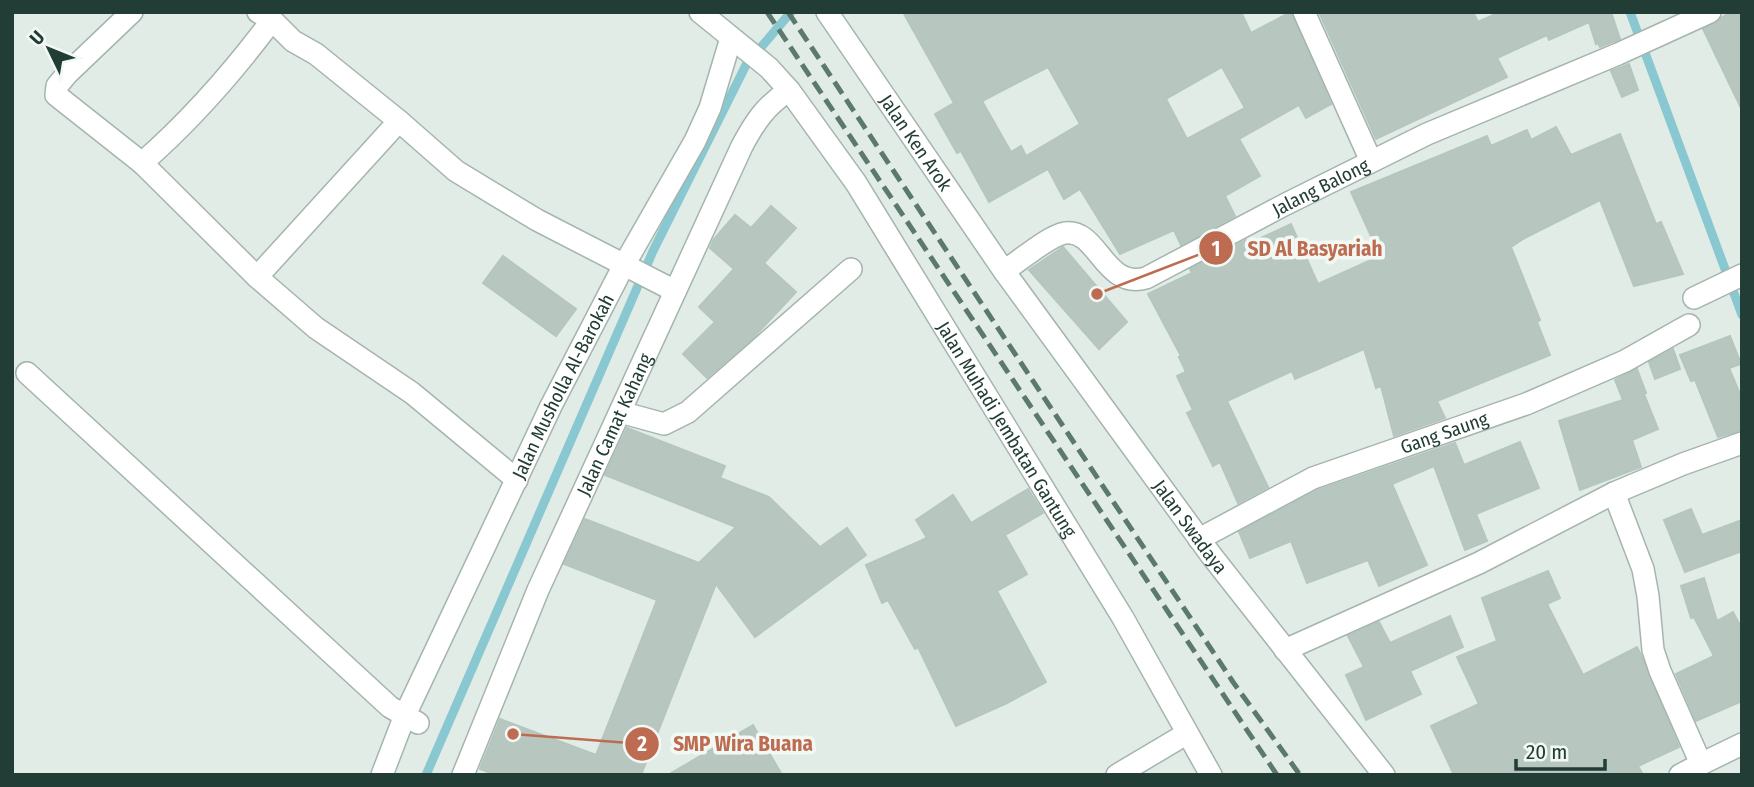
<svg xmlns="http://www.w3.org/2000/svg" width="1754" height="787" font-family="'Fira Sans Condensed',sans-serif">
	<style>
		.lines { fill: none; stroke-linecap: round; stroke-linejoin: round }
		.stream { stroke: #8ac8d1; stroke-width: 9 }
		.building { fill: #b7c7c0; stroke: #b4c6be; stroke-width: 2; fill-rule: evenodd }
		.minor-casing { stroke: #a5b4ae; stroke-width: 24 }
		.minor { stroke: #fff; stroke-width: 21 }
		.rail { stroke: #5c7970; stroke-width: 5; stroke-dasharray: 14 7; stroke-linecap: butt }
		.labels { text-anchor: middle; stroke-width: 7; stroke-linejoin: round; paint-order: stroke }
		.street-label { font-size: 19px; fill: #223d35; stroke: #f2f9f5 }
		.leader { fill: none; stroke: #be6c51; stroke-width: 2.5 }
		.callout-dot { fill: #be6c51; stroke: #f2f9f5; stroke-width: 2.5 }
		.mark-label { font-size: 21px; text-anchor: middle; font-weight: bold; fill: #fff }
		.callout-label { font-size: 21px; text-anchor: middle; font-weight: bold; fill: #be6c51; stroke: #f2f9f5; stroke-width: 7; stroke-linejoin: round; paint-order: stroke }
	</style>
	<rect width="100%" height="100%" fill="#e2ece7"/>
	<g class="lines">
		<g class="stream">
			<polyline points="1630,12 1742,315"/>
			<polyline points="426,775 653,251 746,65 791,12"/>
		</g>
	</g>
	<g class="building">
		<path d="M903,12h338l10,21 40,-21 40,92 -25,14 -7,-13 -60,34 21,37 -35,20 10,20 -54,29 -7,-15 -54,24 -40,-65 -16,10 -16,-30 -59,33 -28,-51 -4,2 -22,-39 19,-11zM1048,67l32,57 -54,32 -5,-10 -10,6 -29,-51zM1222,67l23,41 -58,31 -21,-40z"/>
		<polygon points="1319,12 1473,12 1478,22 1500,12 1611,12 1620,39 1600,47 1598,43 1596,44 1589,22 1549,40 1547,35 1497,58 1507,77 1376,139"/>
		<polygon points="1731,12 1742,12 1742,110 1703,29"/>
		<polygon points="1629,64 1638,90 1622,97 1611,71"/>
		<polygon points="1556,127 1571,155 1620,134 1656,224 1661,222 1683,274 1634,286 1600,200 1523,239 1511,247 1540,320 1537,322 1550,355 1437,401 1445,418 1394,436 1381,386 1376,388 1364,349 1295,379 1292,371 1227,401 1268,487 1238,503 1220,462 1213,466 1187,413 1193,410 1177,376 1186,372 1179,357 1181,356 1148,294 1192,273 1190,269 1246,240 1248,244 1291,224 1318,284 1380,256 1351,192 1487,136 1491,146 1527,130 1531,140"/>
		<polygon points="771,206 796,228 764,263 796,292 753,338 707,378 683,354 715,322 699,307 734,269 710,248 714,239 735,215 751,228"/>
		<polygon points="1063,247 1127,322 1099,349 1029,270"/>
		<polygon points="503,256 576,309 556,336 483,283"/>
		<polygon points="1730,336 1741,364 1729,368 1742,399 1742,430 1718,437 1695,380 1691,381 1680,355"/>
		<polygon points="1673,349 1680,369 1655,379 1649,362"/>
		<polygon points="1637,369 1646,393 1644,394 1658,429 1632,440 1641,467 1580,490 1559,421 1623,400 1615,380"/>
		<polygon points="627,428 725,466 720,478 769,497 820,547 847,528 866,555 755,637 716,584 641,775 496,775 480,769 500,719 596,755 657,600 564,564 585,519 699,563 736,527 605,475"/>
		<polygon points="1520,442 1539,488 1476,514 1487,541 1465,550 1434,466 1392,484 1427,565 1379,586 1368,560 1307,583 1291,541 1250,558 1239,532 1318,490 1455,443 1464,465"/>
		<polygon points="1028,489 1043,513 1005,535 1027,574 997,591 1046,682 1007,703 956,726 918,647 915,649 888,600 882,603 866,565 927,538 916,520 953,495 971,523"/>
		<polygon points="1691,509 1702,535 1742,520 1742,551 1685,572 1664,520"/>
		<polygon points="1548,571 1560,598 1547,604 1583,675 1637,647 1641,655 1679,747 1638,766 1643,775 1454,775 1431,726 1479,704 1457,657 1497,641 1482,598"/>
		<polygon points="1704,578 1717,621 1733,612 1742,629 1742,701 1696,721 1676,674 1714,656 1694,617 1691,618 1681,586"/>
		<polygon points="1450,616 1463,647 1410,671 1421,694 1366,720 1346,675 1364,667 1348,636 1379,622 1390,643"/>
		<polygon points="753,725 782,775 668,775"/>
	</g>
	<g class="lines">
		<g class="minor-casing">
			<g id="minor">
				<polyline points="132,12 67,74 57,86 56,95 142,163 257,277 316,328 412,393 517,480"/>
				<polyline points="258,12 272,20 293,41 316,54 399,121 456,171 537,220 675,291"/>
				<path id="s1" d="M700,12l69,56 20,22 67,93 267,435 88,157"/>
				<path id="s2" d="M827,12l177,259 207,284 173,220"/>
				<polyline points="1304,12 1371,161"/>
				<path d="M142,163c48,-42 92,-92 130,-143"/>
				<path id="s3" d="M1004,271c16,-10 44,-35 61,-38 33,-5 39,57 81,45l140,-74 141,-70 191,-80 92,-42"/>
				<polyline points="257,277 399,121"/>
				<polyline points="1694,298 1742,275"/>
				<polyline points="27,373 390,707 418,723"/>
				<polyline points="620,412 664,424 688,412 851,269"/>
				<polyline points="1614,493 1643,569 1648,596 1653,650 1660,671 1701,764 1742,744"/>
				<path id="s4" d="M1199,539l114,-61 213,-74 99,-43 64,-36"/>
				<polyline points="1285,650 1479,563 1614,493 1683,464 1742,443"/>
				<path id="s5" d="M382,775l23,-60 146,-309 73,-141 71,-124 15,-33 21,-70"/>
				<path id="s6" d="M463,775l75,-185 204,-444c14,-26 23,-39 47,-56"/>
				<polyline points="1117,775 1186,734"/>
				<polyline points="1680,775 1701,764"/>
			</g>
		</g>
		<use href="#minor" class="minor"/>
		<g class="rail">
			<polyline points="767,12 1277,775"/>
			<polyline points="788,12 1233,682 1300,775"/>
		</g>
	</g>
	<g class="labels">
		<g class="street-label">
			<text dy="7" stroke="none"><textPath href="#s2" startOffset="158">Jalan Ken Arok</textPath></text>
			<text dy="7" stroke="none"><textPath href="#s3" startOffset="368">Jalang Balong</textPath></text>
			<text dy="7" stroke="none"><textPath href="#s5" startOffset="429">Jalan Musholla Al-Barokah</textPath></text>
			<text dy="7" stroke="none"><textPath href="#s6" startOffset="382">Jalan Camat Kahang</textPath></text>
			<text dy="7" stroke="none"><textPath href="#s1" startOffset="522">Jalan Muhadi Jembatan Gantung</textPath></text>
			<text dy="7" stroke="none"><textPath href="#s4" startOffset="268">Gang Saung</textPath></text>
			<text dy="7" stroke="none"><textPath href="#s2" startOffset="630">Jalan Swadaya</textPath></text>
		</g>
	</g>
	<path class="leader" d="M1097 294L1216 248M513 734L642 744"/>
	<g class="callout-dot">
		<circle cx="1097" cy="294" r="7"/>
		<circle cx="513" cy="734" r="7"/>
		<circle cx="1216" cy="248" r="18"/>
		<circle cx="642" cy="744" r="18"/>
	</g>
	<g class="mark-label">
		<text x="1216" y="256">1</text>
		<text x="642" y="751">2</text>
	</g>
	<g class="callout-label">
		<text x="1315" y="256">SD Al Basyariah</text>
		<text x="743" y="751">SMP Wira Buana</text>
	</g>
	<rect width="1754" height="787" fill="none" stroke="#223d35" stroke-width="28"/>
	<g transform="translate(49 49) rotate(313)" stroke="#f2f9f5" stroke-width="5" paint-order="stroke">
	<path d="M0-5L12 26L0 18L-12 26Z" fill="#223d35"/>
	<text y="-10" font-size="19" font-weight="bold" text-anchor="middle" fill="#223d35">U</text>
	</g>
	<path d="M1516 759v10h89v-10" fill="none" stroke="#223d35" stroke-width="3.5"/>
	<text x="1526" y="759" font-size="21" fill="#223d35" stroke="#f2f9f5" stroke-width="5" paint-order="stroke">20 m</text>
</svg>
